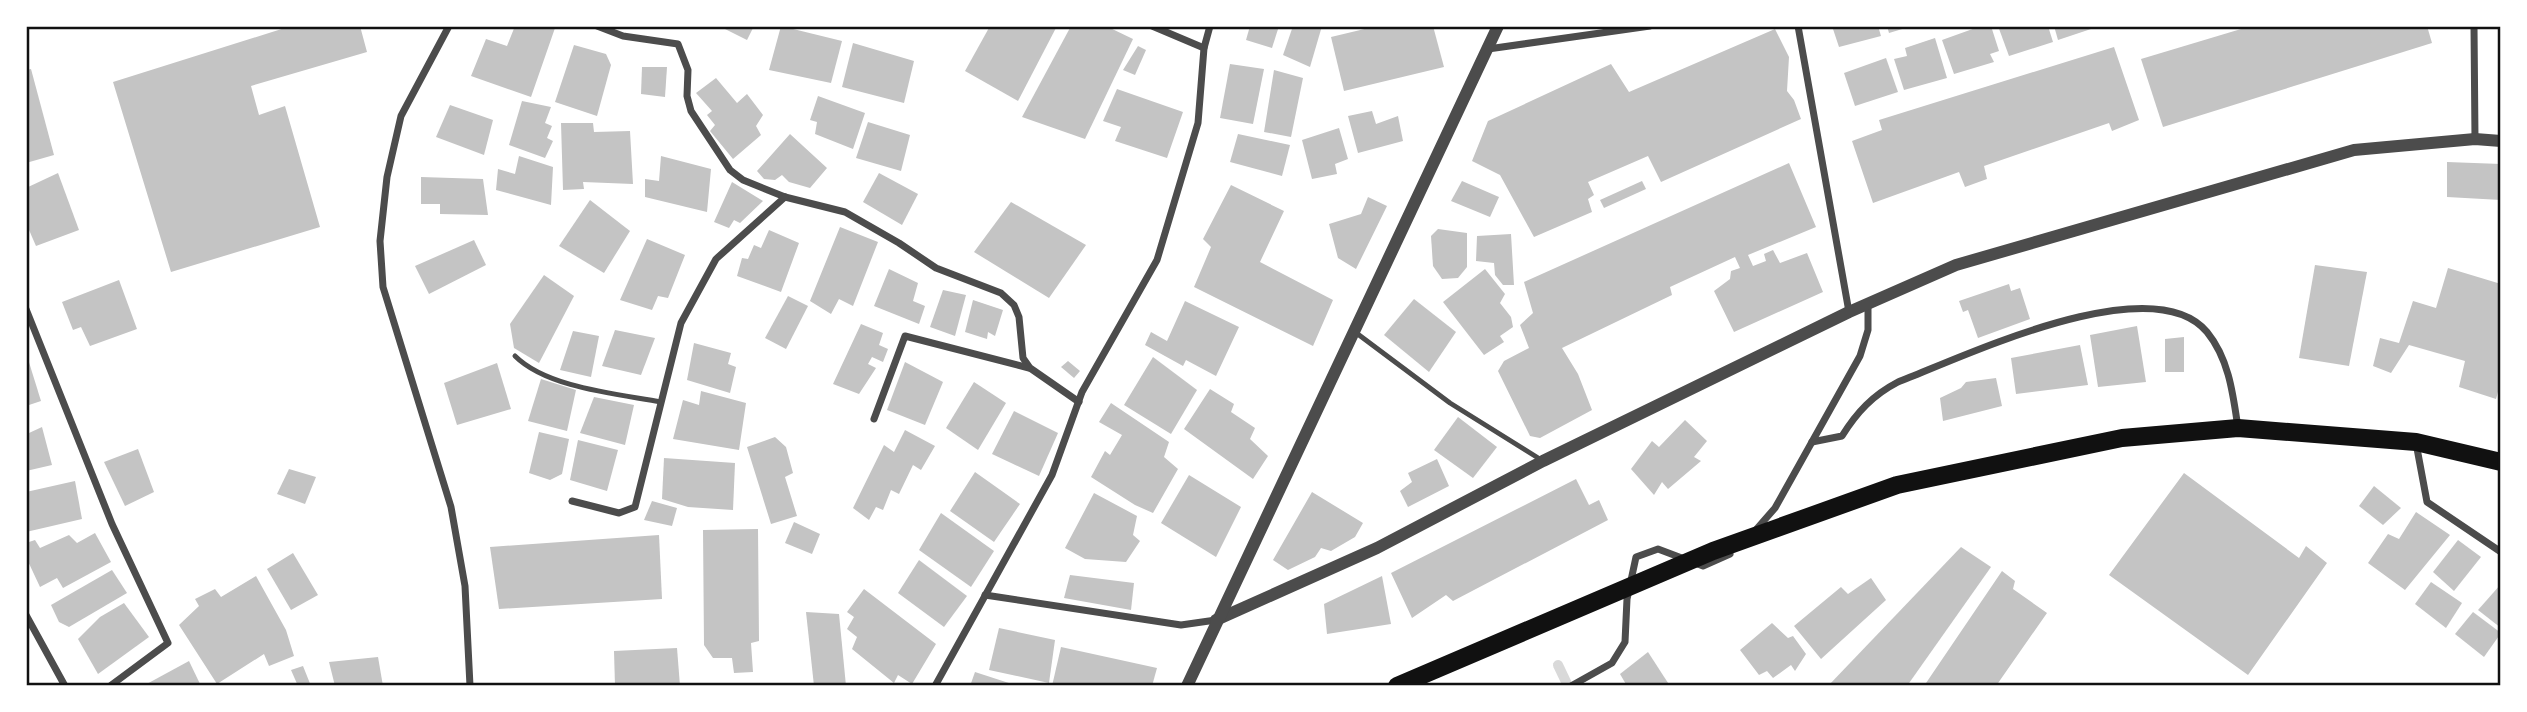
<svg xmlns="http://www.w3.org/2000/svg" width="2527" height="712" font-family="'Public Sans',sans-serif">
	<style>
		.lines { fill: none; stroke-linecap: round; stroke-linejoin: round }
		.stream { stroke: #d9d9d9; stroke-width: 10 }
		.building { fill: #c4c4c4 }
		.service { stroke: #4c4c4c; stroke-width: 5 }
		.minor { stroke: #4c4c4c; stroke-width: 7 }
		.tertiary { stroke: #4c4c4c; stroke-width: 12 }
		.primary { stroke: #111; stroke-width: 18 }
		.neatline { fill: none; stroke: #111; stroke-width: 2.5 }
	</style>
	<rect width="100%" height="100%" fill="#fff"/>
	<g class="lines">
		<polyline class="stream" points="1558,665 1568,686"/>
	</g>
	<g class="building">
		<polygon points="291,26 360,26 367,52 251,86 259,115 285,106 320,227 171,272 113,82"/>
		<polygon points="515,26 555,28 531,97 471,76 486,39 507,46"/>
		<polygon points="719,26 754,26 747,40"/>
		<polygon points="781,26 842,41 831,83 769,70"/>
		<polygon points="990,26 1057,26 1018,101 965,71"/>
		<polygon points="1071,26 1106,26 1133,39 1085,139 1022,117"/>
		<polygon points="1250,26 1279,26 1272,48 1246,40"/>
		<polygon points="1293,26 1322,26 1310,67 1283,55"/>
		<polygon points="1377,26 1433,26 1444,67 1344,91 1331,37"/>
		<polygon points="1832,26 1878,26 1881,36 1839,47"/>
		<polygon points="1887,26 1909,26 1909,27 1889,33"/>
		<polygon points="1981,26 1991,26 1999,51 1990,54 1994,62 1954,74 1942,40"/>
		<polygon points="1998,26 2048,26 2053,42 2009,56"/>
		<polygon points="2054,26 2097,26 2097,27 2058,40"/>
		<polygon points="2251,26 2427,26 2432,43 2163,127 2141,59"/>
		<polygon points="1775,29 1789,57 1787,91 1794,100 1801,119 1661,182 1648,156 1588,182 1594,195 1588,199 1592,212 1534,237 1500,175 1472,161 1488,121 1611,64 1629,92"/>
		<polygon points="1935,38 1947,78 1904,90 1894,59 1907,56 1905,48"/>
		<polygon points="853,43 914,61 904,103 842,87"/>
		<polygon points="574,45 606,54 611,65 597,116 555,102"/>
		<polygon points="1138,46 1146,50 1135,75 1123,70"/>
		<polygon points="2114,47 2139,120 2112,131 2109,123 1984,166 1987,179 1965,187 1959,172 1873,203 1852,141 1882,130 1879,120"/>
		<polygon points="1886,58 1898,92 1855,106 1844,73"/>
		<polygon points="1230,64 1264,69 1253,124 1220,118"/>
		<polygon points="642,67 667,67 665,97 641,94"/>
		<polygon points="31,69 54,155 26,163 26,70"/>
		<polygon points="1274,70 1303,78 1291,137 1264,132"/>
		<polygon points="716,78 737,103 747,94 763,115 756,126 761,135 733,159 710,131 715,125 707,115 712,111 696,93"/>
		<polygon points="1117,89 1183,112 1167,158 1115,141 1121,127 1103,121"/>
		<polygon points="818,96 865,113 853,149 815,134 817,122 810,120"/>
		<polygon points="522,101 551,107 545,123 552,126 547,138 553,141 545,158 509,145"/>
		<polygon points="450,105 493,120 484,155 436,137"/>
		<polygon points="1372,111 1376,124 1398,116 1403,141 1358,153 1348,116"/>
		<polygon points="868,122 910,135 901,171 856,158"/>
		<polygon points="561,123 593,123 594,132 630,131 633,184 583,182 584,189 563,190"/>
		<polygon points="1339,128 1348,159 1335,164 1337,174 1312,179 1302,140"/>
		<polygon points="790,134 827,168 810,188 789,182 782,175 775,180 764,179 757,171"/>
		<polygon points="1238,134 1290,145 1282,176 1230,162"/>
		<polygon points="519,156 553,167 551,205 496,190 498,169 515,174"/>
		<polygon points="661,156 711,169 707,212 645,197 645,179 659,181"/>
		<polygon points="2447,162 2501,164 2501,200 2447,197"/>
		<polygon points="1789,163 1816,227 1748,255 1753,266 1766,261 1764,254 1773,250 1780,263 1807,253 1823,292 1734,332 1714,291 1730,279 1731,271 1740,268 1735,257 1670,287 1672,295 1562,348 1578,374 1592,410 1540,438 1530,436 1498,371 1504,361 1529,348 1520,325 1533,313 1524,282"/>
		<polygon points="58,173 79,230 36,246 26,223 26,188"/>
		<polygon points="879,173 918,194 902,225 863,202"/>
		<polygon points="421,177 483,179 488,215 440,214 440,204 421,204"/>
		<polygon points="1462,181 1499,197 1490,217 1451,201"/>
		<polygon points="1642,181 1646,189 1604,208 1600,200"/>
		<polygon points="732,182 763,201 740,223 734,220 729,228 714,222"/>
		<polygon points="1231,185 1284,211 1260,262 1333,300 1313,346 1194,287 1211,247 1203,239"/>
		<polygon points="1368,197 1387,206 1356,269 1338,258 1329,224 1361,214"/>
		<polygon points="590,200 630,231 604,273 559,246"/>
		<polygon points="1011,202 1086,245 1049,298 974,252"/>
		<polygon points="840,227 878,242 853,306 839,299 831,314 810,301"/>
		<polygon points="1438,229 1467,233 1467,267 1458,278 1442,279 1433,266 1431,236"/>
		<polygon points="769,230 799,243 781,292 737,276 742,258 748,259 754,245 761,248"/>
		<polygon points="1511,234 1514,285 1503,285 1495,275 1494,263 1476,261 1477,236"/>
		<polygon points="647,239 685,255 668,298 658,296 652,310 620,300"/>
		<polygon points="474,240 486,265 429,294 415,266"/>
		<polygon points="2315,265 2367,272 2349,366 2299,358"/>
		<polygon points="2448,268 2501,284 2501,381 2496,399 2459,387 2465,361 2409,345 2391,373 2373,366 2380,338 2399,343 2413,301 2436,308"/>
		<polygon points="889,269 918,283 913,301 925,306 919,324 874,306"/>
		<polygon points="1485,269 1505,294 1500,303 1511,317 1513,327 1500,336 1504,342 1484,355 1443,302"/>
		<polygon points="544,275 574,296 539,363 514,348 510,324"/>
		<polygon points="119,280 137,329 90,346 81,327 73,330 62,302"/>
		<polygon points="2009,284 2011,291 2020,288 2030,319 1978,338 1968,310 1963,312 1959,301"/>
		<polygon points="943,290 966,295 955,336 930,327"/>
		<polygon points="788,296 808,306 786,349 765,338"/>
		<polygon points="1414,299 1456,332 1429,372 1384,335"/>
		<polygon points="973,300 1003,310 995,336 988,332 987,339 965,332"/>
		<polygon points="1185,301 1239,327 1216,376 1186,360 1183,366 1145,345 1151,332 1167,341"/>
		<polygon points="861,324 883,333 879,345 888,349 883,362 872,357 868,364 876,368 859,394 833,384"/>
		<polygon points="2137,326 2146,382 2098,387 2090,335"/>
		<polygon points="615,330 655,338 641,375 602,366"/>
		<polygon points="573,331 599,336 591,377 560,370"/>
		<polygon points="2184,337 2184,372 2165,372 2165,339"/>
		<polygon points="694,343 731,353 728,364 736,367 730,393 687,380"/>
		<polygon points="2080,345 2088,385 2016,394 2011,358"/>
		<polygon points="1153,357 1197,390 1171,434 1124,405"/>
		<polygon points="28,359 41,401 26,406 26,360"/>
		<polygon points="1068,361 1080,371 1074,378 1061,367"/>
		<polygon points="905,362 943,382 925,425 887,410"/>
		<polygon points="497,363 511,409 457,425 444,383"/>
		<polygon points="1996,378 2002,406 1943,421 1940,398 1961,388 1966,382"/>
		<polygon points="541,379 576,390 567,431 528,421"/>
		<polygon points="974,382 1006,403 978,450 946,428"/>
		<polygon points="1210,389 1234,404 1231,412 1255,428 1250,439 1268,456 1253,479 1184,429"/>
		<polygon points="701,391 746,403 739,450 673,439 683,400 699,405"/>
		<polygon points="594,397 634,405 625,445 580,433"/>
		<polygon points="1111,403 1169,442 1164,457 1178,469 1153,513 1135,505 1091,477 1105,451 1110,455 1122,435 1099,422"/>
		<polygon points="1014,411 1058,433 1039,476 992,454"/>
		<polygon points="1458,417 1497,447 1473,478 1434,450"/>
		<polygon points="1685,420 1707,441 1694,457 1701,461 1668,489 1662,482 1654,495 1631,469 1652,441 1659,447"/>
		<polygon points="42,427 52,465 26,471 26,428 29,433"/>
		<polygon points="905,430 935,446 921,470 913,465 899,494 891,490 883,510 876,507 869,520 853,508 884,445 894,452"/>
		<polygon points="539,432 569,439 562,474 550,480 529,473"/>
		<polygon points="775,437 786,447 793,473 785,477 797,516 771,524 747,447"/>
		<polygon points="578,440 618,450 607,491 570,480"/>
		<polygon points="138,449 154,492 125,506 104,462"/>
		<polygon points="664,458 735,463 733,510 688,507 662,499"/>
		<polygon points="1437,459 1449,486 1408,507 1400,491 1412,482 1408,473"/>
		<polygon points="289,469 316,477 305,504 277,494"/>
		<polygon points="975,472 1020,504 994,542 950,511"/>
		<polygon points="2184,473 2299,558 2306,546 2327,563 2248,675 2109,575"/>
		<polygon points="1189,475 1241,507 1216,557 1161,523"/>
		<polygon points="1576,479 1589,505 1599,500 1608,520 1453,601 1446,595 1412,618 1391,573"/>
		<polygon points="75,481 82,519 26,532 26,492"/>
		<polygon points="2374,486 2401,508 2383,525 2359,506"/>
		<polygon points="1312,492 1363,523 1355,537 1331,551 1321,548 1315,557 1288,570 1273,560"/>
		<polygon points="1094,493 1137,516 1133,535 1140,541 1126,562 1085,559 1065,548"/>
		<polygon points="652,501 677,508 672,526 644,520"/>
		<polygon points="2416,512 2450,535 2405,590 2368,563 2388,534 2399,539"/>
		<polygon points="941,513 994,551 971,587 919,550"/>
		<polygon points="794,522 820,534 812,554 785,543"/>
		<polygon points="758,529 759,641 751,643 753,672 734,673 732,658 713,658 704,645 703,530"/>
		<polygon points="95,533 111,562 63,588 57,578 40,587 26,557 26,543 35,540 40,548 69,535 77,543"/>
		<polygon points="659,535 662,599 499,609 490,547"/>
		<polygon points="2458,540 2481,557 2454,591 2433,572"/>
		<polygon points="1961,547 1991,567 1907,686 1828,686"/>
		<polygon points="293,553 318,595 291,610 267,569"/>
		<polygon points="919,560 967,596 944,627 898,593"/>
		<polygon points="112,570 127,593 69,627 59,622 51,605"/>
		<polygon points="2002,571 2015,581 2013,589 2047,613 1996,686 1924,686"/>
		<polygon points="1070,575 1134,583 1131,610 1064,598"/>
		<polygon points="256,576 286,630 294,656 269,666 264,654 217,684 179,625 199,606 195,599 215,589 221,597"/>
		<polygon points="1382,576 1391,624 1327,634 1324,604"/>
		<polygon points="1871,578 1886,600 1821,659 1794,626 1841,587 1848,594"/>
		<polygon points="2431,582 2462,603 2446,628 2415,604"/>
		<polygon points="2501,584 2501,628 2478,610"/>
		<polygon points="864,589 936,644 912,684 898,675 894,683 852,649 857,637 847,629 854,617 847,612"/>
		<polygon points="124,603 149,637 98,674 78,639 100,617"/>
		<polygon points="806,612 839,614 846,686 814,686"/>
		<polygon points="2473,612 2501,633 2484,657 2455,634"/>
		<polygon points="1772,623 1788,638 1793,636 1806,654 1795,671 1791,665 1773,678 1767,671 1759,675 1740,650"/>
		<polygon points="999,628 1055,640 1049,683 989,670"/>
		<polygon points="1061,647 1157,668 1152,686 1052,686"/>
		<polygon points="677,648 680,686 615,686 614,651"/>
		<polygon points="1648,652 1670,686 1627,686 1620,674"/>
		<polygon points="378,657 383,686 335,686 329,662"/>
		<polygon points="189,661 201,686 143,686"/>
		<polygon points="303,666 311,686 298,686 291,670"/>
		<polygon points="975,672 1015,685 1015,686 970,686"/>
	</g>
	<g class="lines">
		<g class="service">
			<polyline points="1355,332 1450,403 1543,461"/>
			<path d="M515,356c32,32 103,38 146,46"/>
		</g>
		<g class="minor">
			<polyline points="449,26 401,116 387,177 380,241 383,287 451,507 465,586 470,686"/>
			<polyline points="597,26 623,36 678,44 688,70 687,96 691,111 730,170 743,180 785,197 845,212 899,243 936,268 1001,293 1014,305 1019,317 1023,358 1030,368 1079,402"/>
			<polyline points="1152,26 1204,48"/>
			<polyline points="1798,26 1849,312"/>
			<polyline points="2474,26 2475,139"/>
			<polyline points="1488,49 1650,26"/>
			<polyline points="26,309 112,524 168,643 110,686"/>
			<polyline points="874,419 905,336 1029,368"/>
			<path d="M1812,442l30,-6c15,-24 31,-41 56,-54 65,-25 254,-116 309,-50 22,27 26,62 31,96"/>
			<polyline points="2416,443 2427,502 2501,552"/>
			<polyline points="572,501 619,513 635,507 681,323 716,259 785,197"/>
			<polyline points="1754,532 1775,508 1860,356 1868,330 1868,304"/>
			<polyline points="985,595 1181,625 1216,620"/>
			<polyline points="26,615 65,686"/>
			<polyline points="935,686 1052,475 1082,392 1157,260 1198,123 1204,48 1210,26"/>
			<polyline points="1571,686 1612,663 1625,642 1627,599 1636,557 1658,549 1703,566 1730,554"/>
		</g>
		<g class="tertiary">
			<polyline points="1216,620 1377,548 1543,461 1849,312 1956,265 2354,150 2475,139 2501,141"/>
			<polyline points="1187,686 1498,26"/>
		</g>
		<polyline class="primary" points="1397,686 1713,551 1897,485 2122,438 2238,428 2416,442 2501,462"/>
	</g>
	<rect width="2527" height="712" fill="none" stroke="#ffffff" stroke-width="56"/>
	<rect x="28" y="28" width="2471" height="656" class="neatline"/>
</svg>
